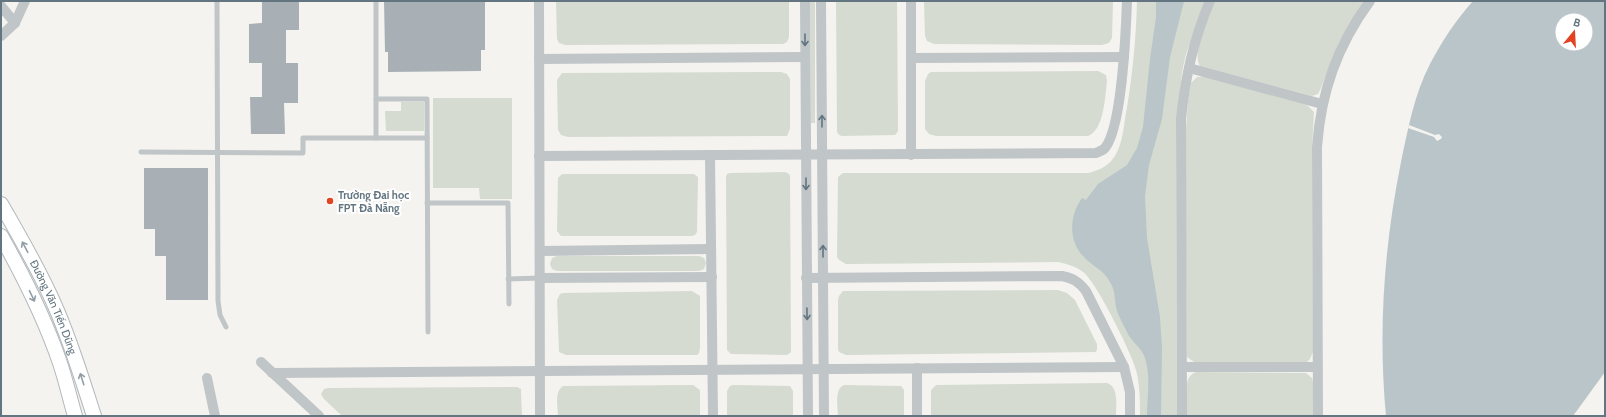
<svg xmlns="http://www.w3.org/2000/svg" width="1606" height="417" font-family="Cabin,sans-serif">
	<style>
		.green { fill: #d5dbd0 }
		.water { fill: #b9c5c8; fill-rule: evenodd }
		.pier { fill: #f4f3ef }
		.building { fill: #a8b0b5 }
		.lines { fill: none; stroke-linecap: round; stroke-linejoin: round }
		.secondary-casing { stroke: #b2b8bc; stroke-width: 16 }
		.lane { stroke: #c0c5c7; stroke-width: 5 }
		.street { stroke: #c0c5c7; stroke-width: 10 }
		.secondary { stroke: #fff; stroke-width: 14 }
		.oneway { stroke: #627581 }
		.oneway2 { stroke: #919ea7 }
		.poi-dot { fill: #e34320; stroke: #fff; stroke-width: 1.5 }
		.labels { text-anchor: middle; stroke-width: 4; stroke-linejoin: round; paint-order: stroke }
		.poi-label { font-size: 11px; font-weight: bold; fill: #627581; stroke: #fff; text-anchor: start }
		.street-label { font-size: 11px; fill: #627581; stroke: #fff }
	</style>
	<rect width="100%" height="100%" fill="#f4f3ef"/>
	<g class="green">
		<polygon points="556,1 789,1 789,37 787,42 783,44 565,45 559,43 557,39"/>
		<polygon points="810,1 815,1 815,123 811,123"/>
		<polygon points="836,1 897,1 898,131 895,135 842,136 839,135 837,132"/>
		<polygon points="924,1 1113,1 1112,38 1109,43 1102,45 934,44 927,41 925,36"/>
		<path d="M1137,1h68l-19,53 -4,18 -6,54 1,290h-37c0,-15 0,-31 -4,-46 -4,-16 -40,-89 -53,-98 -7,-6 -17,-8 -25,-10l-212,2 -7,-4 -2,-3 1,-80 5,-4h245c9,-2 18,-6 24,-13 9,-11 11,-27 13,-41 7,-39 11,-78 12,-118z"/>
		<path d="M1215,1h149l-25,42 -19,47 -2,4 -6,2 -112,-30c-9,-13 10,-51 15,-65z"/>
		<path d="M1098,71l8,4 1,6c-2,16 -3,49 -19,55h-152l-7,-2 -4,-5v-48l3,-7 3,-2z"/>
		<polygon points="781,72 787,74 790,79 790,129 787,136 568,137 561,135 558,130 557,80 562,73"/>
		<polygon points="1197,77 1204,77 1304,104 1308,106 1314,112 1312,149 1313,352 1310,359 1307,362 1194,362 1187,357 1185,142 1188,101 1191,83"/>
		<polygon points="433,98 512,98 512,199 480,199 479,188 433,188"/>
		<polygon points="401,102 424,102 424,131 386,131 385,111 401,111"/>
		<polygon points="785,172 789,174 790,176 791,352 787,355 731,354 727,350 726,177 727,174 730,173"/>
		<polygon points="562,174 694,174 698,177 697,232 695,235 692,236 561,236 557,231 558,178"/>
		<polygon points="557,256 699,256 704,258 706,263 704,269 699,271 557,271 552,269 550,264 552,258"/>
		<polygon points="1058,290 1067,293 1075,300 1097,344 1097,349 1096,352 846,355 839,352 838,349 838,300 839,296 843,291"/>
		<polygon points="692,291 700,296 700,348 699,353 697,355 566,355 559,352 557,300 560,294 563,293"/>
		<path d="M1196,372l110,1 6,5 1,4 1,34h-127c0,-13 -6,-39 9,-44z"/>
		<path d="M1107,383c12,4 9,22 9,33h-185v-26l5,-5z"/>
		<path d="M693,385l7,5v26h-142c0,-9 -4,-24 5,-30z"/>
		<polygon points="733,385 790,386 793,391 793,416 727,416 727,391 730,386"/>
		<path d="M844,385l57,1 3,4v26h-66c0,-9 -4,-27 6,-31z"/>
		<polygon points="517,387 521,389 521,392 522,416 342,416 324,399 321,394 324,389 328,388"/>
	</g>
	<g class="water">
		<path d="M1156,1h28l-14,56 -8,62 -13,46 -4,31 2,42 13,79 2,31 -1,68h-14c0,-18 4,-40 -2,-58 -3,-9 -11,-15 -16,-22 -4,-8 -9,-17 -12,-25 -3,-10 -1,-20 -7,-29 -7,-13 -17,-15 -26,-25 -16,-16 -15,-41 -2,-59l4,2 12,-16 29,-19 10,-17 6,-21 7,-68 6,-42z"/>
		<path d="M1473,1h132v371l-32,44h-187c-8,-85 -2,-170 15,-254 7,-33 13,-67 29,-98 12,-23 26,-44 43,-63zM1562,20h24v24h-24z"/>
	</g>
	<polygon class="pier" points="1409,125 1435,135 1439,134 1442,137 1441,139 1437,141 1434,137 1408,128"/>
	<g class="building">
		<polygon points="262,1 299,1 299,30 286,30 286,63 298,63 298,103 284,103 285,134 251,134 250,97 262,97 262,63 249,63 249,24 262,23"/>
		<polygon points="384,1 485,1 485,50 481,50 481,71 388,72 388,52 385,52"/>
		<polygon points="144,168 208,168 208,300 166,300 166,256 155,256 155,229 144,229"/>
	</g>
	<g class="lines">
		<g class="secondary-casing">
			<g id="secondary">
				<path id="s1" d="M1,204c19,33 39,67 54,102 16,36 27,73 39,110"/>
				<path d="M1,236c23,41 44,83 59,127 6,18 10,36 15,53"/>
			</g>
		</g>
		<g class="lane">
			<polyline points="217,1 218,301 220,315 226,327"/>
			<polyline points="376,99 427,99 428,332"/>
			<polyline points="376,138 427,138"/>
			<polyline points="141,152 303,153 303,138 376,138 376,1"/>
			<polyline points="427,203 508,203 509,304"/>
			<polyline points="508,279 540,278"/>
		</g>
		<g class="street">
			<polyline points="539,1 540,416"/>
			<polyline points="805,1 808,416"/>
			<polyline points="821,1 824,416"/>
			<polyline points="911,1 911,155"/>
			<polyline points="1,6 15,23"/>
			<polyline points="1,36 15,23 25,1"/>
			<polyline points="911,58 1124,57"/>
			<polyline points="539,59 805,57"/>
			<polyline points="1189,68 1322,104"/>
			<polyline points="710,155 713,416"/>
			<path d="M539,156l557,-3c2,-1 5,-2 8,-4 18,-18 22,-120 23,-148"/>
			<polyline points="540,251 711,249"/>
			<polyline points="540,278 712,277"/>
			<path d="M806,278l256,-2c11,2 17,6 24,15l38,76 6,25v24"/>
			<polyline points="261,362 319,416"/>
			<polyline points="1182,367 1317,367"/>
			<polyline points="917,368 917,416"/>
			<polyline points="272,373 1124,367"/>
			<polyline points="207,378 215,416"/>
			<path d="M1182,416l-1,-297c4,-41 13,-81 29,-118"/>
			<path d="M1318,416l-1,-269c4,-55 20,-101 53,-146"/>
		</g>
		<use href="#secondary" class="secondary"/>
	</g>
	<defs><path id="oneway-shaft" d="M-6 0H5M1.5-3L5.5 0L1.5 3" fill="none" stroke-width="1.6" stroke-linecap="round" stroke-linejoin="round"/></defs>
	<g class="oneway">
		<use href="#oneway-shaft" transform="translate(805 40) rotate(90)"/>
		<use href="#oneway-shaft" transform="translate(822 121) rotate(-90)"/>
		<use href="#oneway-shaft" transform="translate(806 184) rotate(90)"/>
		<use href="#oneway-shaft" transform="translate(823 251) rotate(-90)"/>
		<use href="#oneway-shaft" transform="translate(807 314) rotate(89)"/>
	</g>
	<g class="oneway2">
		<use href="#oneway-shaft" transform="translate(25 247) rotate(-118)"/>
		<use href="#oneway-shaft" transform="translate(32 296) rotate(64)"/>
		<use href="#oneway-shaft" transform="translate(82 379) rotate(-108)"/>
	</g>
	<circle class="poi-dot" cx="330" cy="201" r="4"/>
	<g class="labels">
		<g class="poi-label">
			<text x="338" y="199">Trường Đại học<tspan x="338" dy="13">FPT Đà Nẵng</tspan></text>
		</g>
		<g class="street-label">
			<text dy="4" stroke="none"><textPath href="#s1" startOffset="116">Đường Văn Tiến Dũng</textPath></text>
		</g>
	</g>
	<rect width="1606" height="417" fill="none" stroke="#627581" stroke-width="4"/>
	<g transform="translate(1574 32) rotate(18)"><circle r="19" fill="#ffffff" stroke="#c0c8cd"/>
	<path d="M0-3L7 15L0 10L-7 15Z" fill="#e34320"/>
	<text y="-6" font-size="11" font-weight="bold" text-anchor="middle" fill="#627581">B</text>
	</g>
</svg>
